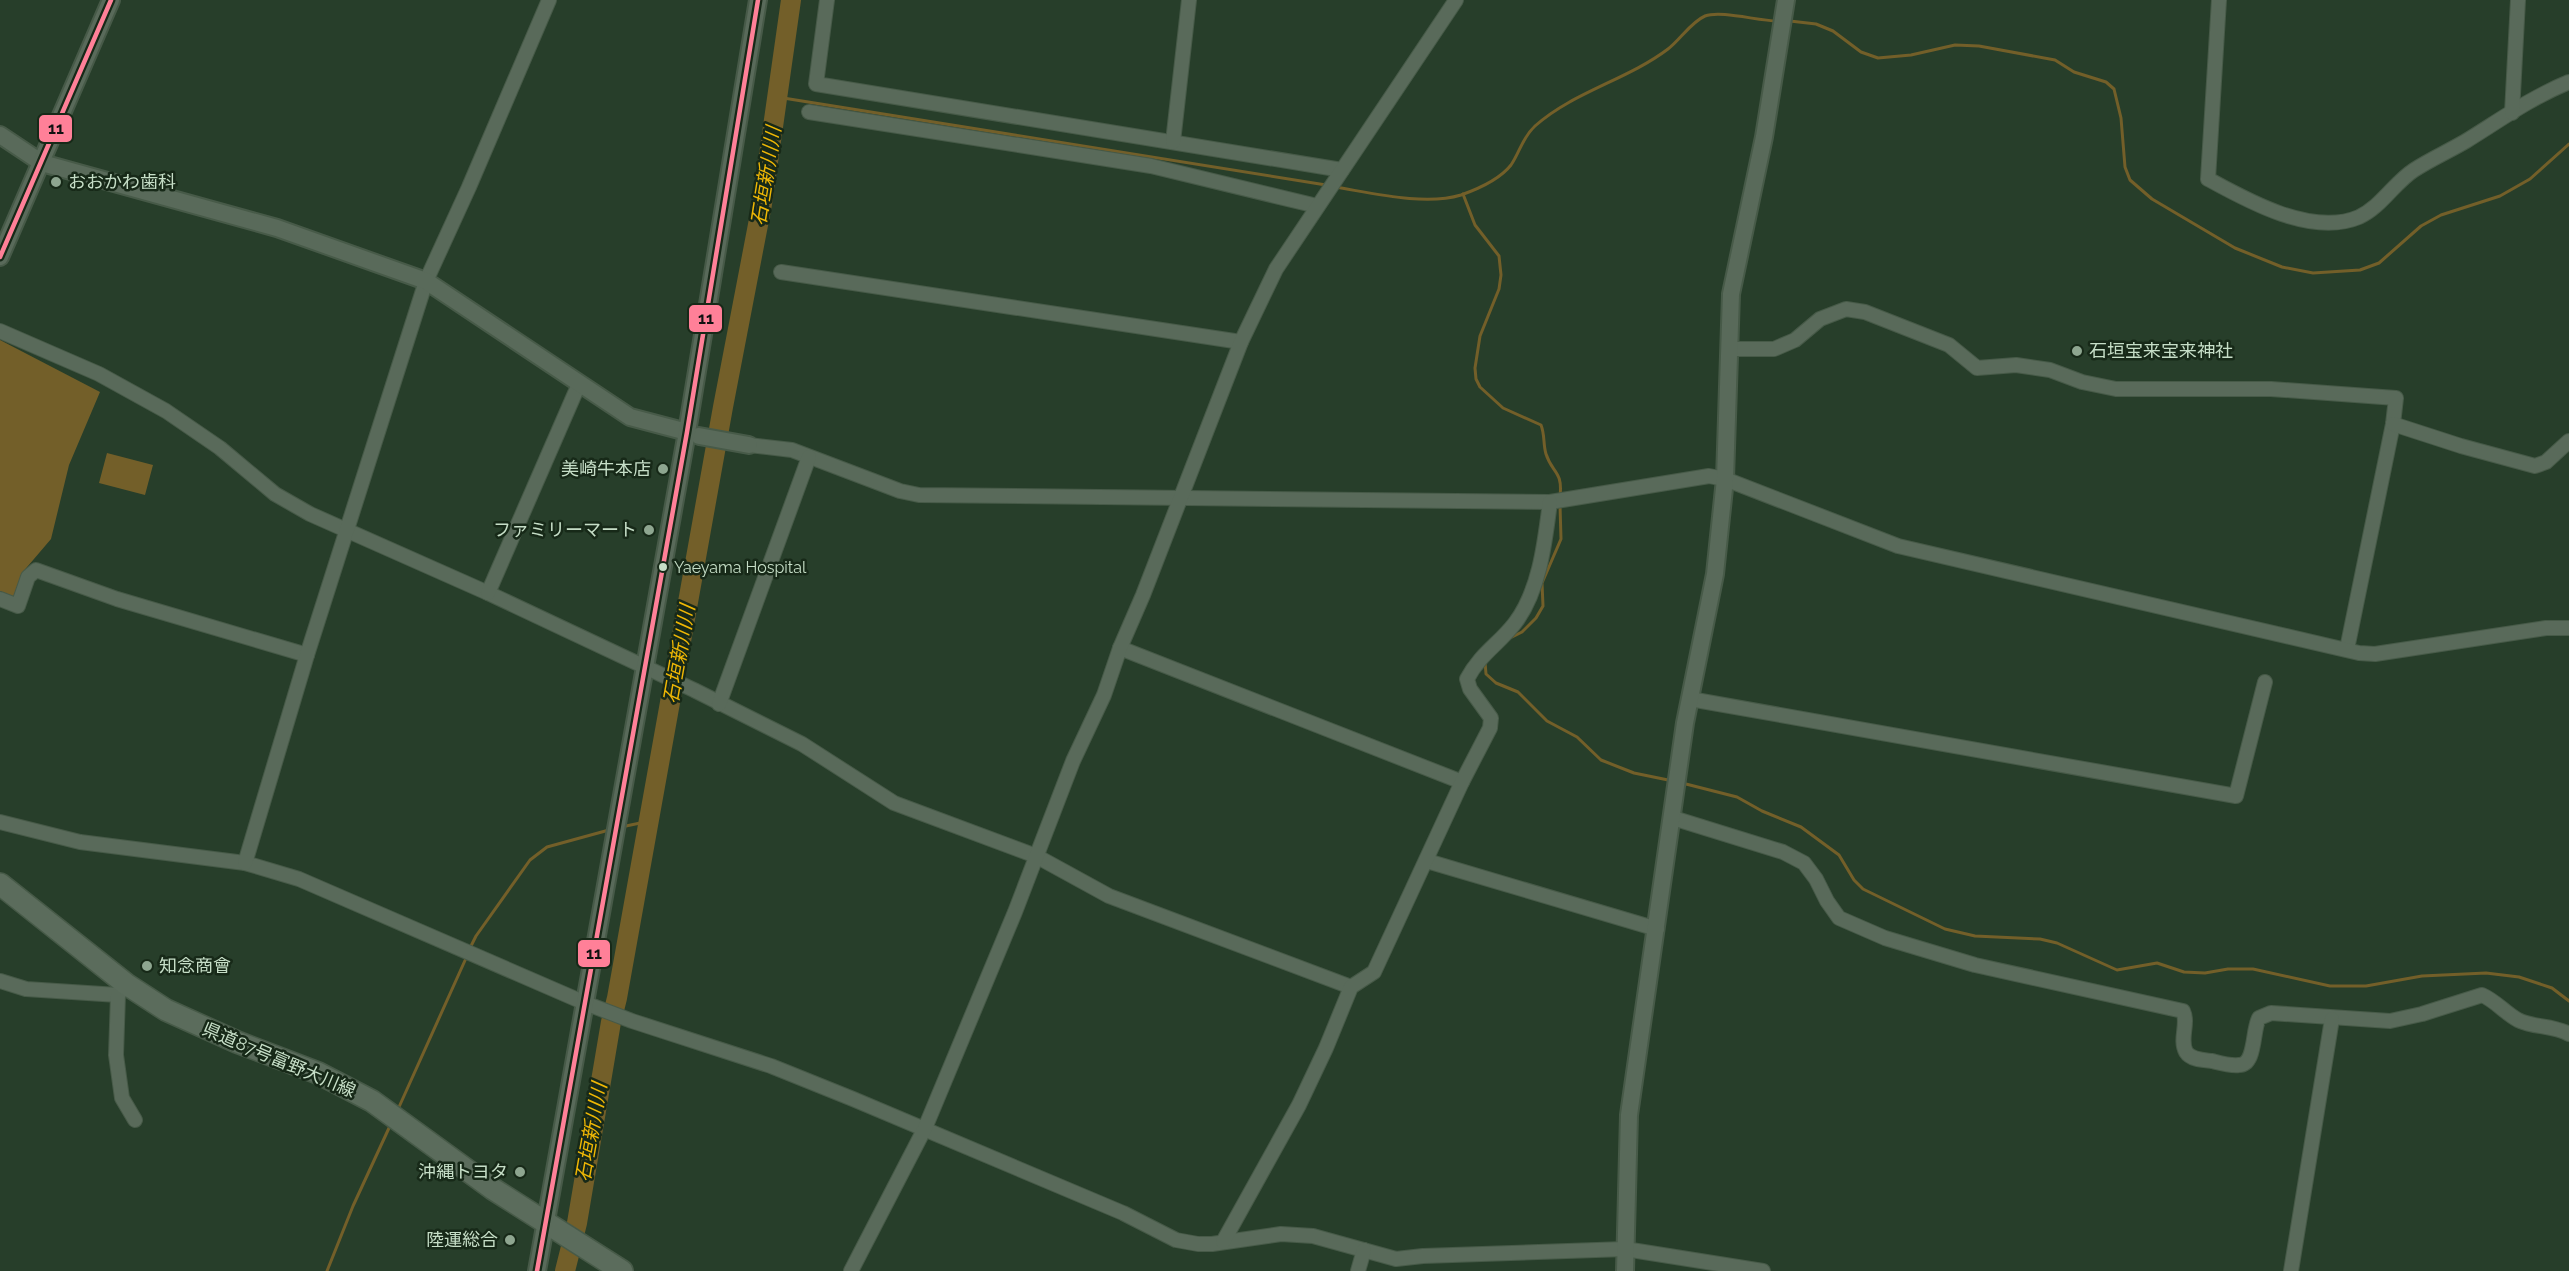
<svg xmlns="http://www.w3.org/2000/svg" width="2569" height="1271" font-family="Raleway,'Noto Sans JP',sans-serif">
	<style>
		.water { fill: #735f29 }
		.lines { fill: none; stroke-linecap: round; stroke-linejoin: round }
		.stream { stroke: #735f29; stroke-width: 3 }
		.river { stroke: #735f29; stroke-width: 20 }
		.minor-casing { stroke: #475a48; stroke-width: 16 }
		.tertiary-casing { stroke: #475a48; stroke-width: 20 }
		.primary-casing { stroke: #475a48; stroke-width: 24 }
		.minor { stroke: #596a5a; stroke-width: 14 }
		.tertiary { stroke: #596a5a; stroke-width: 16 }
		.primary { stroke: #5b6c5c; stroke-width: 21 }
		.bus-1-casing { stroke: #172918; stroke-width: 9 }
		.bus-1 { stroke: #ff8098; stroke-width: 4.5 }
		.poi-dot { fill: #8ea690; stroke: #172918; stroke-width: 2 }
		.bus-dot { fill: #c6dec7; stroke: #172918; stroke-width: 2 }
		.labels { text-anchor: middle; stroke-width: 5; stroke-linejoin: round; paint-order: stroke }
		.bus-label { font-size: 16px; fill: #c6dec7; stroke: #172918; text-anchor: start }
		.poi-label { font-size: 18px; fill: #c6dec7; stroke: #172918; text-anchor: end }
		.street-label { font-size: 18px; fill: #c6dec7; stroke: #172918 }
		.water-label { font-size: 20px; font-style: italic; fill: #efb705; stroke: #172918 }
		.line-badge { stroke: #172918; stroke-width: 2 }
		.pale-badge-label { font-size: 16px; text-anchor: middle; font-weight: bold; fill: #111 }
	</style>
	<rect width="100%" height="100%" fill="#273e2a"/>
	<g class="water">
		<polygon points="0,340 100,392 69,465 51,539 22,573 14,597 0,591"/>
		<polygon points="107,453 153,465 145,495 99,483"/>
	</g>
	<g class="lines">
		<g class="stream">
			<polyline points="1790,21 1816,24 1833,31 1861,52 1878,58 1911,55 1955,45 1979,46 2055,60 2074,72 2106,82 2114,89 2121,118 2125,167 2130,180 2152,199 2235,248 2282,267 2313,273 2360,270 2379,263 2421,226 2441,215 2500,196 2530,179 2569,144"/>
			<polyline points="777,97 1326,185"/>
			<path d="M1335,187c37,6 90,19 126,8 17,-6 39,-16 50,-30 9,-13 11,-27 24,-39 38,-34 92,-46 133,-77 12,-9 23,-27 37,-33 16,-6 53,5 72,5"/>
			<path d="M1463,194l12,31 24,31 2,19 -2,14 -19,47 -5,32 1,11 4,8 23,21 38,17c4,10 2,19 5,29 6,19 17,17 14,42"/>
			<polyline points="1510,638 1522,632 1536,618 1543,606 1542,583 1561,539 1560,505"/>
			<polyline points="1485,662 1486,674 1496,683 1518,692 1547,721 1577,737 1601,760 1634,773 1673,781"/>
			<polyline points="1682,783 1737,797 1762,811 1801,827 1839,855 1854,880 1863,889 1945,929 1975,936 2040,939 2057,943 2117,970 2157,963 2184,972 2205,973 2228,969 2253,969 2330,986 2366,986 2422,976 2486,973 2519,977 2552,988 2569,1001"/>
			<polyline points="621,827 650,821"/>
			<polyline points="469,950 476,936 530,860 547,847 609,830"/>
			<polyline points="399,1107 467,956"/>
			<polyline points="327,1271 353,1206 389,1128"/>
		</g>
		<polyline class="river" points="565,1271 577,1223 611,1022 617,998 723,407 762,204 791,0"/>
		<g class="minor-casing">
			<g id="minor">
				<polyline points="827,0 816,84 1342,170"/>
				<path d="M2219,0l-11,179c40,22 104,58 151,38 22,-10 35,-34 55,-47 17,-11 35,-19 52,-29 34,-21 66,-44 103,-59"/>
				<polyline points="809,112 1151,166 1317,206"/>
				<polyline points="2512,113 2518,0"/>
				<polyline points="1173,142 1189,0"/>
				<polyline points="781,272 1241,342"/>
				<polyline points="0,331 99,374 166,411 220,448 275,494 310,514 488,593 694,690 802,744 894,803 1036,856 1109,896 1351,987"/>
				<polyline points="1729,349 1774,349 1795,340 1820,319 1846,309 1865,312 1949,345 1977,368 2016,365 2050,370 2082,382 2116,389 2271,389 2396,398 2393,424 2347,649"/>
				<polyline points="2393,424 2461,446 2535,466 2546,462 2569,441"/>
				<polyline points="749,445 792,450 900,491 919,495 1550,502 1709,476 1725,479 1898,546 2359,653 2375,654 2546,628 2569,628"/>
				<polyline points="488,593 579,384"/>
				<polyline points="0,599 18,606 28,577 36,570 117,599 307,655"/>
				<polyline points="1120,648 1462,782"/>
				<polyline points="1690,699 2236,796 2265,682"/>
				<polyline points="719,704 809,457"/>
				<path d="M1673,818l110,34 21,11 12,16 11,22 12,17 46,20 90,27 208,46c6,13 -4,28 3,41 5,8 18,8 26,9 8,2 18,5 27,4 17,0 13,-34 20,-47l12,-5 119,8 32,-7 60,-19c14,6 23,18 36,25 16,8 35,5 51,14"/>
				<polyline points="0,822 80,842 245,863 299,879 585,1003 632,1021 771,1066 853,1099 1123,1213 1176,1240 1198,1244 1212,1244 1281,1234 1313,1236 1396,1259 1423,1256 1625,1249 1763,1271"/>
				<polyline points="1427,861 1657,929"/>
				<polyline points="245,863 307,655 426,281 469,187 549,0"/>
				<polyline points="0,981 26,989 118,995"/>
				<polyline points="126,984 118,995 116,1055 122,1098 135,1120"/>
				<path d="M1223,1242l76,-137 27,-57 25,-61 23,-15 88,-190 28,-54 1,-10 -21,-29 -3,-10c13,-25 32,-35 48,-56 25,-33 30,-82 35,-121"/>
				<polyline points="851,1271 925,1128 1015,912 1073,761 1104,695 1120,648 1143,595 1241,342 1276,269 1456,0"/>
				<polyline points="1358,1271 1364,1250"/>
				<polyline points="2291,1271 2332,1019"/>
			</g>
		</g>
		<g class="tertiary-casing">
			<g id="tertiary">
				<polyline points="0,135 42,163 277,228 426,281 630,417 687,432"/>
				<polyline points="0,257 111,0"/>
				<polyline points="699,436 749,445"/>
				<polyline points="537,1271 687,432 758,0"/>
				<polyline points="1625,1271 1629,1115 1685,723 1715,574 1725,479 1731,294 1764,137 1786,0"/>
			</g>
		</g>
		<g class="primary-casing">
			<polyline id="primary" points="0,884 126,984 166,1010 237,1042 318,1073 372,1101 493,1189 622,1271"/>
		</g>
		<use href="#minor" class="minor"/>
		<use href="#tertiary" class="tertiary"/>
		<use href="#primary" class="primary"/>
		<g class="bus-1-casing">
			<g id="bus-1">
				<polyline points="0,257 111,0"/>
				<polyline points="537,1271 687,432 758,0"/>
			</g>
		</g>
		<use href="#bus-1" class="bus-1"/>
	</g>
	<g class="poi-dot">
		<circle cx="56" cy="182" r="6"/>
		<circle cx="2077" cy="351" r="6"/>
		<circle cx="663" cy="469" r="6"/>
		<circle cx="649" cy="530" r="6"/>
		<circle cx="147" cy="966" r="6"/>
		<circle cx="520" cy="1172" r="6"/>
		<circle cx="510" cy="1240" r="6"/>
	</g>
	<circle class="bus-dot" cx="663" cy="567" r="5"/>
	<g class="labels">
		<g class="bus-label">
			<text x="674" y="573">Yaeyama Hospital</text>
		</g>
		<g class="poi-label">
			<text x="68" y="188" text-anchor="start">おおかわ歯科</text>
			<text x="2089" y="357" text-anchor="start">石垣宝来宝来神社</text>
			<text x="651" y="475">美崎牛本店</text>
			<text x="637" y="536">ファミリーマート</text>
			<text x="159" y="972" text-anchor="start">知念商會</text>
			<text x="508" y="1178">沖縄トヨタ</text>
			<text x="498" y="1246">陸運総合</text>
		</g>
		<g class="street-label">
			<text transform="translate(279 1060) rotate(23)" y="6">県道87号富野大川線</text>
		</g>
		<g class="water-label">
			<text transform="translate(766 176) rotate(-81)" y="7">石垣新川川</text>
			<text transform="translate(679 654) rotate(-80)" y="7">石垣新川川</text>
			<text transform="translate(591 1132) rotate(-80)" y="7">石垣新川川</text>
		</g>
	</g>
	<g class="line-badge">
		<rect x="38" y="114" width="35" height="29" rx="6" fill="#ff8098"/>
		<rect x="688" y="304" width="35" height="29" rx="6" fill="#ff8098"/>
		<rect x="577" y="939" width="34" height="29" rx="6" fill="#ff8098"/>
	</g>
	<g class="pale-badge-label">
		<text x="56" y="134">11</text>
		<text x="706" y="324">11</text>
		<text x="594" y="959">11</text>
	</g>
</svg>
